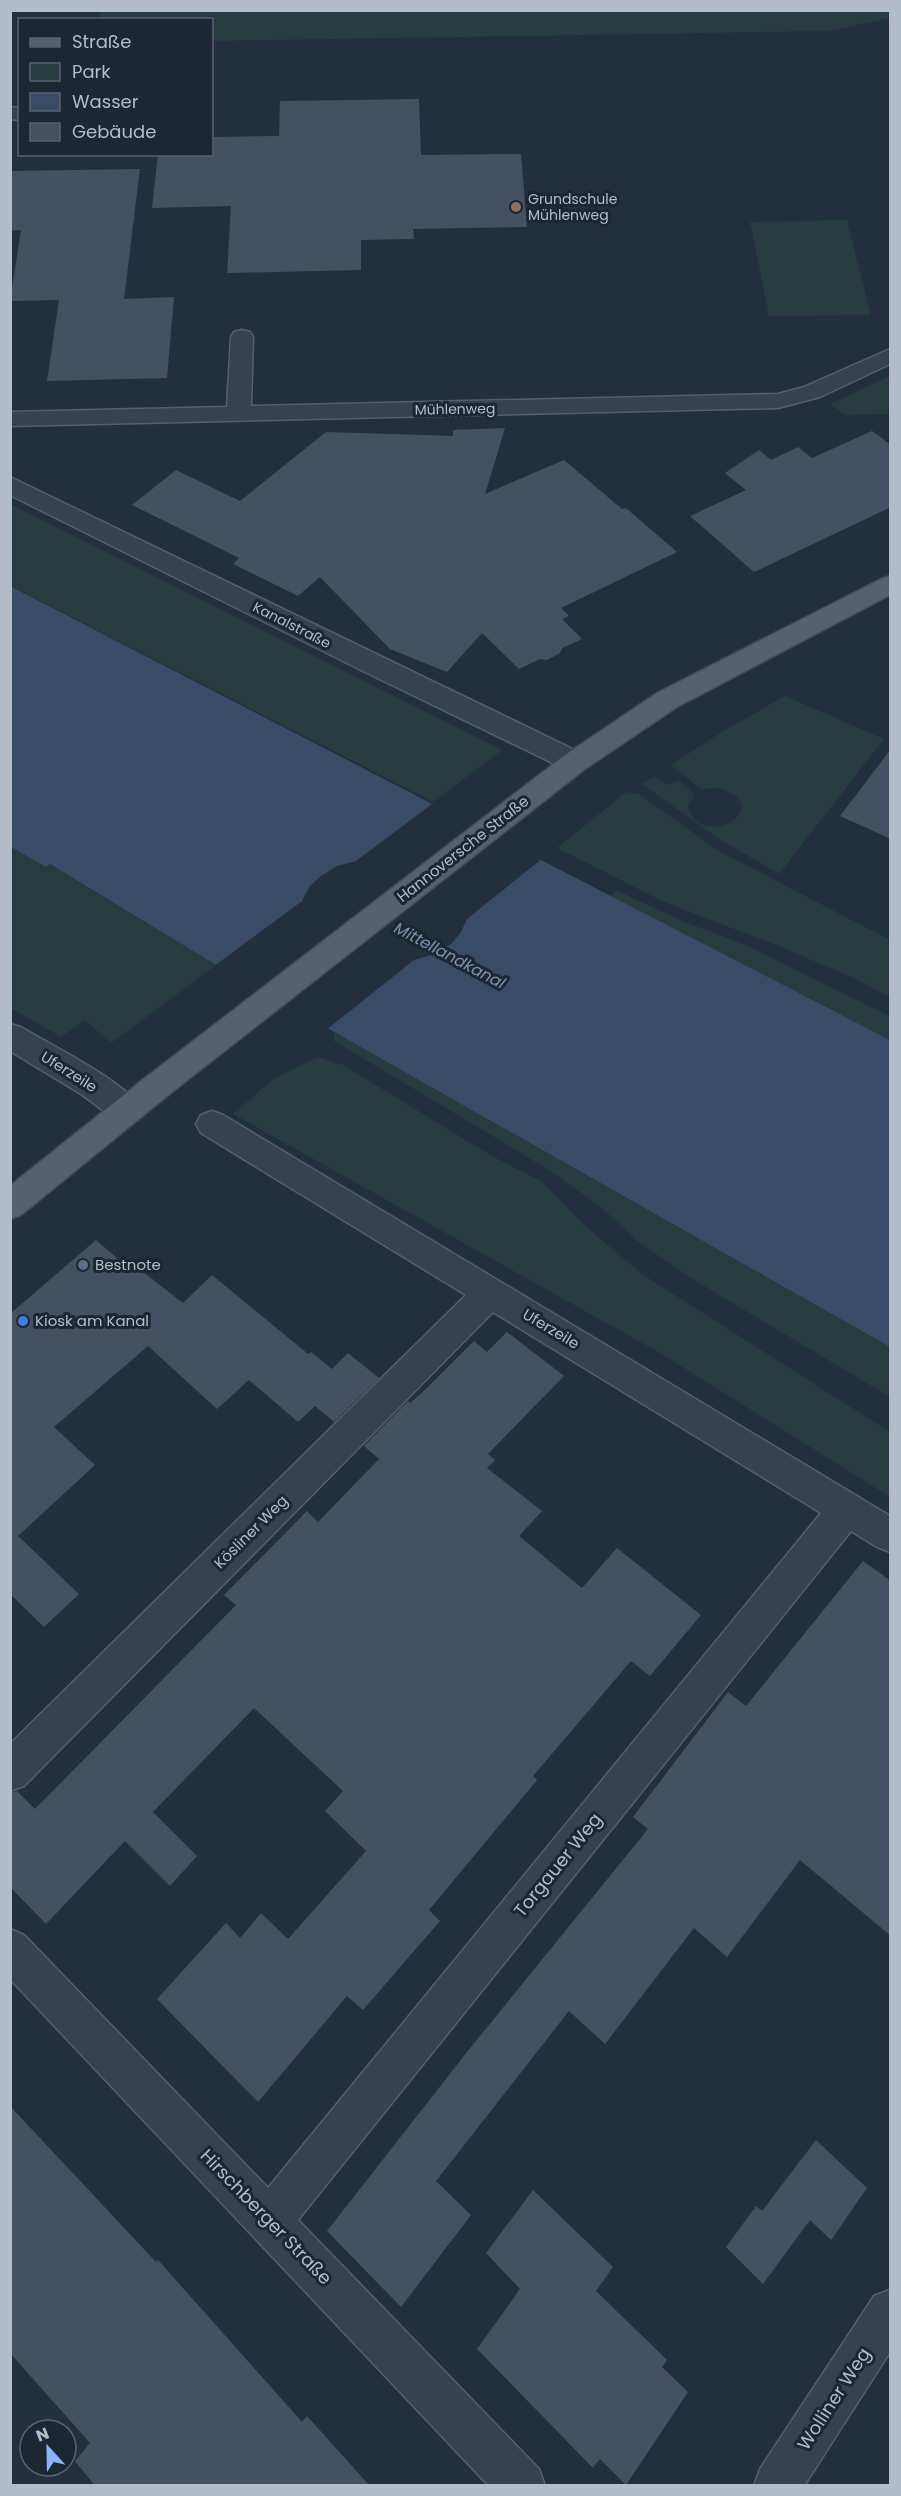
<svg xmlns="http://www.w3.org/2000/svg" width="901" height="2496" font-family="Poppins,sans-serif">
	<style>
		.green { fill: #263c3f }
		.water { fill: #394c67 }
		.pier { fill: #242f3e }
		.building { fill: #455162 }
		.lines { fill: none; stroke-linecap: round; stroke-linejoin: round }
		.minor-casing { stroke: #565f6c; stroke-width: 3 }
		.major-casing { stroke: #414a57; stroke-width: 3 }
		.minor { fill: #38414e; fill-rule: evenodd }
		.major { fill: #56606e; fill-rule: evenodd }
		.education-dot { fill: #8d6e63; stroke: #1d2633; stroke-width: 2 }
		.service-dot { fill: #5c6f8a; stroke: #1d2633; stroke-width: 2 }
		.shop-dot { fill: #3f7fe0; stroke: #1d2633; stroke-width: 2 }
		.labels { text-anchor: middle; stroke-width: 6; stroke-linejoin: round; paint-order: stroke }
		.far-poi-label { font-size: 14px; fill: #b4bcc9; stroke: #1d2633; text-anchor: start }
		.far-street-label { font-size: 14px; fill: #b4bcc9; stroke: #1d2633 }
		.street-label { font-size: 15px; fill: #b4bcc9; stroke: #1d2633 }
		.poi-label { font-size: 15px; fill: #b4bcc9; stroke: #1d2633; text-anchor: start }
		.water-label { font-size: 16px; font-style: italic; fill: #7c92b1; stroke: #1d2633 }
		.near-street-label { font-size: 18px; fill: #b4bcc9; stroke: #1d2633 }
	</style>
	<rect width="100%" height="100%" fill="#242f3e"/>
	<g class="green">
		<polygon points="102,10 890,10 890,18 829,31 212,41 212,20 98,19"/>
		<polygon points="847,220 871,315 769,316 750,222"/>
		<polygon points="890,376 890,414 845,415 830,404"/>
		<polygon points="10,504 502,750 433,802 11,586"/>
		<path d="M785,696l99,43 -105,135 -63,-37 -74,-53 13,-8 13,9 10,-5 16,14 -6,12c11,44 82,7 41,-14 -8,-4 -19,-5 -27,-2l-31,-25 54,-35z"/>
		<polygon points="626,792 639,794 717,850 890,940 890,997 856,979 781,947 664,902 557,848"/>
		<polygon points="11,847 46,867 50,864 216,965 111,1043 85,1020 61,1037 11,1008"/>
		<polygon points="616,890 682,921 741,943 890,1016 890,1040 610,897"/>
		<polygon points="334,1032 890,1347 890,1397 691,1278 637,1241 602,1208 549,1170 334,1041"/>
		<polygon points="317,1057 343,1065 492,1156 541,1181 584,1225 642,1274 890,1432 890,1497 660,1353 233,1114 273,1079"/>
	</g>
	<polygon class="water" points="10,586 890,1040 890,1347 216,965 50,864 46,867 11,847"/>
	<polygon class="pier" points="436,801 543,858 467,919 461,932 451,944 435,954 414,960 325,1031 213,967 302,901 309,887 321,876 337,866 356,861"/>
	<g class="building">
		<polygon points="419,99 421,155 521,154 527,227 413,229 414,239 361,240 361,270 227,273 231,206 152,208 158,154 212,154 212,137 279,136 280,101"/>
		<polygon points="140,169 124,299 174,297 167,378 47,381 59,300 10,301 21,230 10,231 10,171"/>
		<polygon points="505,428 485,494 564,460 622,509 626,508 677,552 561,608 569,616 562,619 582,639 562,648 560,653 547,660 540,659 519,669 482,633 447,672 390,649 320,577 298,596 233,564 239,558 132,505 176,470 240,501 326,432 453,436 453,430"/>
		<polygon points="872,431 891,445 891,507 754,572 690,516 746,490 725,473 759,450 771,460 798,447 812,458"/>
		<polygon points="891,749 891,839 840,816"/>
		<polygon points="96,1240 125,1265 130,1262 183,1303 212,1275 308,1354 311,1352 332,1369 348,1353 379,1378 334,1422 315,1406 298,1422 249,1380 217,1409 148,1346 54,1427 95,1465 18,1536 79,1594 44,1627 10,1594 10,1314"/>
		<polygon points="507,1332 564,1376 488,1454 495,1460 487,1468 542,1511 519,1536 582,1588 617,1548 701,1615 650,1676 631,1661 533,1776 537,1780 429,1910 440,1921 363,2010 347,1996 258,2102 157,1999 226,1923 240,1938 261,1913 288,1939 366,1851 325,1811 343,1791 254,1708 153,1812 197,1856 170,1886 125,1841 46,1924 10,1887 10,1793 17,1791 35,1809 236,1605 224,1595 307,1511 318,1522 379,1459 364,1446 408,1401 410,1403 426,1389 474,1341 487,1352"/>
		<polygon points="863,1561 891,1581 891,1936 800,1860 727,1957 694,1928 605,2044 569,2011 436,2181 471,2215 401,2307 327,2231 467,2052 648,1829 633,1817 728,1692 746,1706"/>
		<polygon points="10,2106 156,2262 158,2260 302,2422 307,2416 370,2486 95,2486 75,2461 90,2443 10,2353"/>
		<polygon points="816,2140 867,2188 831,2240 810,2220 763,2284 726,2247 756,2206 762,2211"/>
		<polygon points="533,2190 613,2267 596,2291 667,2360 662,2367 688,2392 626,2485 600,2459 593,2468 477,2349 520,2289 486,2253"/>
	</g>
	<g class="lines">
		<g class="minor-casing">
			<g id="minor">
				<polygon points="10,107 20,108 20,120 10,119"/>
				<polygon points="242,330 250,332 253,337 251,406 778,394 804,387 890,349 890,364 820,397 778,408 10,426 10,412 227,407 231,337 234,332"/>
				<polygon points="10,477 585,755 589,762 585,769 575,772 565,769 367,673 10,495"/>
				<path d="M10,1024l11,3c29,18 108,56 122,84l-5,9 -11,4 -11,-4 -35,-26 -71,-43z"/>
				<polygon points="212,1111 223,1115 890,1516 890,1552 877,1547 851,1531 298,2220 539,2469 545,2486 489,2486 10,1979 10,1929 24,1935 268,2188 821,1513 493,1312 24,1786 10,1791 10,1744 466,1295 201,1133 196,1124 201,1115"/>
				<polygon points="890,2290 890,2352 804,2486 754,2486 760,2469 874,2296"/>
			</g>
		</g>
		<g class="major-casing">
			<polygon id="major" points="890,576 890,595 677,707 585,769 167,1096 21,1215 10,1219 10,1186 145,1078 565,755 657,693 881,579"/>
		</g>
		<use href="#minor" class="minor"/>
		<use href="#major" class="major"/>
	</g>
	<circle class="education-dot" cx="516" cy="207" r="6"/>
	<circle class="service-dot" cx="83" cy="1265" r="6"/>
	<circle class="shop-dot" cx="23" cy="1321" r="6"/>
	<g class="labels">
		<g class="far-poi-label">
			<text x="528" y="204">Grundschule<tspan x="528" dy="16">Mühlenweg</tspan></text>
		</g>
		<g class="far-street-label">
			<text transform="translate(455 409) rotate(-1)" y="5">Mühlenweg</text>
			<text transform="translate(292 625) rotate(27)" y="5">Kanalstraße</text>
		</g>
		<g class="street-label">
			<text transform="translate(463 849) rotate(-38)" y="5">Hannoversche Straße</text>
			<text transform="translate(69 1072) rotate(32)" y="5">Uferzeile</text>
			<text transform="translate(551 1329) rotate(31)" y="5">Uferzeile</text>
			<text transform="translate(251 1532) rotate(-45)" y="5">Kösliner Weg</text>
		</g>
		<g class="poi-label">
			<text x="95" y="1270">Bestnote</text>
			<text x="35" y="1326">Kiosk am Kanal</text>
		</g>
		<g class="water-label">
			<text transform="translate(450 955) rotate(28)" y="6">Mittellandkanal</text>
		</g>
		<g class="near-street-label">
			<text transform="translate(558 1865) rotate(-51)" y="6">Torgauer Weg</text>
			<text transform="translate(266 2217) rotate(46)" y="6">Hirschberger Straße</text>
			<text transform="translate(834 2399) rotate(-57)" y="6">Wolliner Weg</text>
		</g>
	</g>
	<rect width="901" height="2496" fill="none" stroke="#b4bcc9" stroke-width="24"/>
	<rect x="18" y="18" width="195" height="138" fill="#1d2633" stroke="#59626f" stroke-width="1.5"/>
	<rect x="30" y="38" width="30" height="9" fill="#56606e" stroke="#59626f" stroke-width="1.5"/>
	<text x="72" y="48" font-size="18" fill="#b4bcc9">Straße</text>
	<rect x="30" y="63" width="30" height="18" fill="#263c3f" stroke="#59626f" stroke-width="1.5"/>
	<text x="72" y="78" font-size="18" fill="#b4bcc9">Park</text>
	<rect x="30" y="93" width="30" height="18" fill="#394c67" stroke="#59626f" stroke-width="1.5"/>
	<text x="72" y="108" font-size="18" fill="#b4bcc9">Wasser</text>
	<rect x="30" y="123" width="30" height="18" fill="#455162" stroke="#59626f" stroke-width="1.5"/>
	<text x="72" y="138" font-size="18" fill="#b4bcc9">Gebäude</text>
	<g transform="translate(48 2448) rotate(338)"><circle r="28" fill="#1d2633" stroke="#59626f" stroke-width="1.5"/>
	<path d="M0-4.5L10 22L0 15L-10 22Z" fill="#8ab4f8"/>
	<text y="-9" font-size="16" font-weight="bold" text-anchor="middle" fill="#b4bcc9">N</text>
	</g>
</svg>
